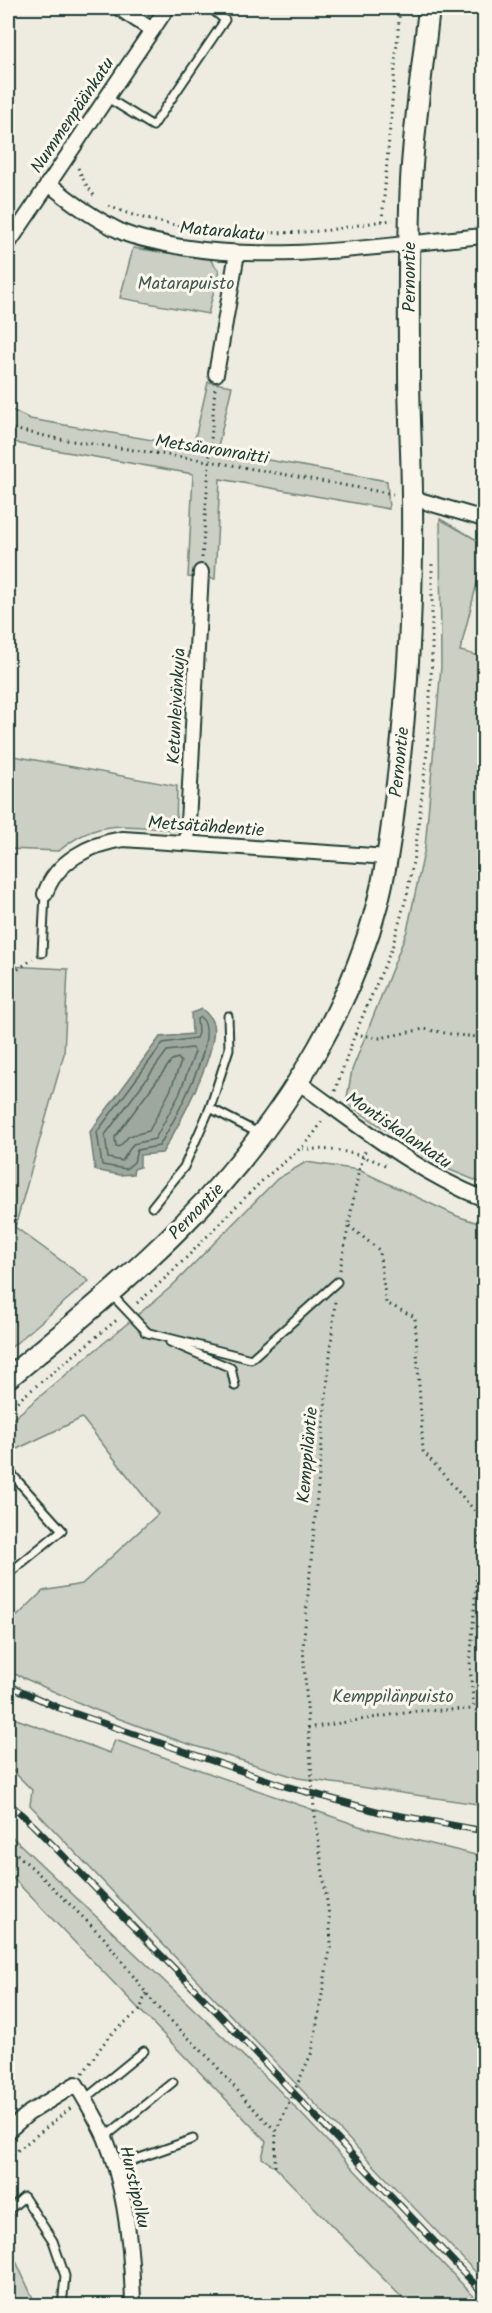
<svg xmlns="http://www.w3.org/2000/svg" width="492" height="2313" font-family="Kalam,sans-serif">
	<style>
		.green { fill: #cbcfc4; stroke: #75867c; stroke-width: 1.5 }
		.water { fill: #9fa89f; stroke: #6c7d74; stroke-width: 1.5 }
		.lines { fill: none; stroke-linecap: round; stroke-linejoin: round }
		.shore { stroke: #52685f; stroke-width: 1.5 }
		.lane-casing { stroke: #1f3d34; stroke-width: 11 }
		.street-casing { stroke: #1f3d34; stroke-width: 18 }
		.secondary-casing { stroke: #1f3d34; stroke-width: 24 }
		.path { stroke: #1f3d34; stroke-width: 3; stroke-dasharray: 1.5 4.5; stroke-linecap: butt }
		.lane { stroke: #fbf7ec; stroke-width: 7 }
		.street { stroke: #fbf7ec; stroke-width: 14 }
		.secondary { stroke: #fbf7ec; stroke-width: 20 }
		.rail-casing { stroke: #1f3d34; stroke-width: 7 }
		.rail { stroke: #fbf7ec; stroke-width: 4.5; stroke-dasharray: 14; stroke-linecap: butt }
		.labels { text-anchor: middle; stroke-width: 6; stroke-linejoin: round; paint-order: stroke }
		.street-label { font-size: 18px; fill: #1f3d34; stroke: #fbf7ec }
		.park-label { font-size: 18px; fill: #415a51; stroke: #fbf7ec }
	</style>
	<rect width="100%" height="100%" fill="#eeece1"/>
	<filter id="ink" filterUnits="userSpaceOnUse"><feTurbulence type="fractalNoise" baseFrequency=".0167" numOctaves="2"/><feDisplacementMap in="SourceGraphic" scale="12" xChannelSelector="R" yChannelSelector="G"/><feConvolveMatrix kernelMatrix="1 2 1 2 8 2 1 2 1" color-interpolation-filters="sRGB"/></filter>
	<g filter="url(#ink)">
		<g class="green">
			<polygon points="133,248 210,259 219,271 208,314 120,298"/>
			<polygon points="208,382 232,386 217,451 387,481 389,509 220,479 215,579 188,577 193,474 20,444 8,438 8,408 30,419 193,447"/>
			<polygon points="440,519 484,544 484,555 460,651 484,657 484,1184 438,1165 346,1103 352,1070 407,931 425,848 441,667"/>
			<path d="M8,755l169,31 -1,44c-48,-3 -78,-13 -117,21l-51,-2z"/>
			<polygon points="8,966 68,969 64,1054 15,1227 89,1281 8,1350"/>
			<polygon points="306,1162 359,1170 457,1216 484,1225 484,1805 298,1778 182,1742 93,1709 8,1671 8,1625 43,1591 82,1584 158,1514 82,1418 19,1448 8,1457 8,1423 171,1287 277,1179"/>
			<polygon points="8,1716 110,1753 115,1740 359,1826 484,1857 484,2281 30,1805 32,1790 8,1766"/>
			<polygon points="8,1833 275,2086 482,2305 409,2305 275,2167 262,2158 266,2141 8,1873"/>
			<polygon points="8,2245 10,2248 36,2305 17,2305 8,2285"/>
		</g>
		<path class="water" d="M202,1009c5,4 9,9 11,15 6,27 -36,105 -51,129l-22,2v12l-6,2 -1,5 -13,1 -25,-5 -5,-38 70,-95 32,-3 -1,-21z"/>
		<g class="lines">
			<g class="shore">
				<path d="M200,1017c24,16 -29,109 -41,129l-22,4 -3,12 -8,7 -24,-4 -5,-33 66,-89 33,-5 2,-5 -1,-14z"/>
				<polygon points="192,1048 195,1052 179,1095 155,1139 133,1144 122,1161 108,1158 105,1135 167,1051"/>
				<polygon points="178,1058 181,1062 170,1091 149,1131 129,1136 120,1146 116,1147 115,1137 172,1060"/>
			</g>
			<g class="lane-casing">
				<g id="lane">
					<polyline points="106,97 153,126 225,20 210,8"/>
					<polyline points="42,953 45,894"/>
					<polyline points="210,1108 229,1049 228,1016"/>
					<polyline points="152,1207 184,1167 210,1108 260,1134"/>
					<polyline points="111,1294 148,1333"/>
					<polyline points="145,1332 251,1359 337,1282"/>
					<polyline points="170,1342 231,1368 235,1386"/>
					<polyline points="8,1470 62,1530 8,1574"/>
					<polyline points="85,2099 144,2051"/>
					<polyline points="105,2137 173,2082"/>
					<polyline points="114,2167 193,2139"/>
					<polyline points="8,2209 9,2210 24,2197 53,2241 65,2276 62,2306"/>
				</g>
			</g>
			<g class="street-casing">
				<g id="street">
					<polyline points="119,8 152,30"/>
					<path d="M48,183c24,20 48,37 76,50 18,7 38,10 57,14 101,16 203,-2 303,-11"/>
					<polyline points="8,244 167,8"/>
					<polyline points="216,374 237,253"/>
					<polyline points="412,498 484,519"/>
					<polyline points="187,842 201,572"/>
					<path d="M45,894c11,-33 45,-50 78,-55l265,18"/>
					<path d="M298,1082c62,44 115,88 186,117"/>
					<path d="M8,2131l21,-18 47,-29c10,17 21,35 29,53 21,52 27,113 28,169"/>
				</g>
			</g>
			<g class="secondary-casing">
				<path id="secondary" d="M8,1378c122,-100 231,-189 310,-330 26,-46 47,-96 60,-147 11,-44 16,-90 21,-135 10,-88 14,-177 13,-266 0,-43 -3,-86 -3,-129 0,-63 -1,-126 2,-190 3,-58 12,-116 18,-173"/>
			</g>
			<g class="path">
				<polyline points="78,168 85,183 96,198"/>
				<path d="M109,206c57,26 158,31 220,24 21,-3 42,-8 64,-10"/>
				<polyline points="382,221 400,8"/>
				<polyline points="8,428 59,439 209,461 393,494"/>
				<polyline points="202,558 215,388"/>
				<polyline points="8,976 33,959"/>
				<polyline points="355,1034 380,1038 424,1029 456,1035 479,1037 484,1041"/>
				<polyline points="335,1091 355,1034 392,948 407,895 416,845 427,752 432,658 432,560"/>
				<path d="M302,1149c35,0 52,2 85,17"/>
				<polyline points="349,1226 379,1250 386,1303 415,1317 423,1451 481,1518 470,1666 474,1709 484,1715"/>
				<polyline points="340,1270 359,1170 366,1148"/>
				<path d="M137,1303c45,-37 83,-82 125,-122 22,-21 47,-34 61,-62"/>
				<polyline points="8,1409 118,1319"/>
				<polyline points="308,1728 417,1711 474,1709"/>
				<polyline points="8,1846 38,1873 104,1938 157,2007 212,2061 249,2104 276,2131 275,2167"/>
				<polyline points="83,2073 109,2036 140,2010 146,1993"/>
				<polyline points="276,2131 312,2052 331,1943 329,1916 314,1809 303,1648 335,1301"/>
				<polyline points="8,2158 72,2107"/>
			</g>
			<use href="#lane" class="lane"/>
			<use href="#street" class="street"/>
			<use href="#secondary" class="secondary"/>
			<g class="rail-casing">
				<g id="rail">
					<polyline points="8,1685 59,1708 285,1786 380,1812 484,1831"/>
					<polyline points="8,1802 33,1825 213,2008 484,2294"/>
				</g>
			</g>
			<use href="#rail" class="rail"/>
		</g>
	</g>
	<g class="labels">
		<g class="street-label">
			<text transform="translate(72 115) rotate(-56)" y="6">Nummenpäänkatu</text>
			<text transform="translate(222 231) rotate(5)" y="6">Matarakatu</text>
			<text transform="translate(409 277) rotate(-90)" y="6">Pernontie</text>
			<text transform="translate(212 449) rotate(9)" y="6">Metsäaronraitti</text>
			<text transform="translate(176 706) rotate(-87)" y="6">Ketunleivänkuja</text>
			<text transform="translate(399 762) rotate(-84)" y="6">Pernontie</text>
			<text transform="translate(206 826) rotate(4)" y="6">Metsätähdentie</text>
			<text transform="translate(399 1130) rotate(34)" y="6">Montiskalankatu</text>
			<text transform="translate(196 1211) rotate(-46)" y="6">Pernontie</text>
			<text transform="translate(307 1455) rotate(-85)" y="6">Kemppiläntie</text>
			<text transform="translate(135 2187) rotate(77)" y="6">Hurstipolku</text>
		</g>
		<g class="park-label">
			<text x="186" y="289">Matarapuisto</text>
			<text x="393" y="1702">Kemppilänpuisto</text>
		</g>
	</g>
	<rect width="492" height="2313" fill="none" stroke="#fbf7ec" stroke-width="30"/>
	<rect x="15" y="15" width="462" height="2283" fill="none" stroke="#1f3d34" stroke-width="2" filter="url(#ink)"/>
</svg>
